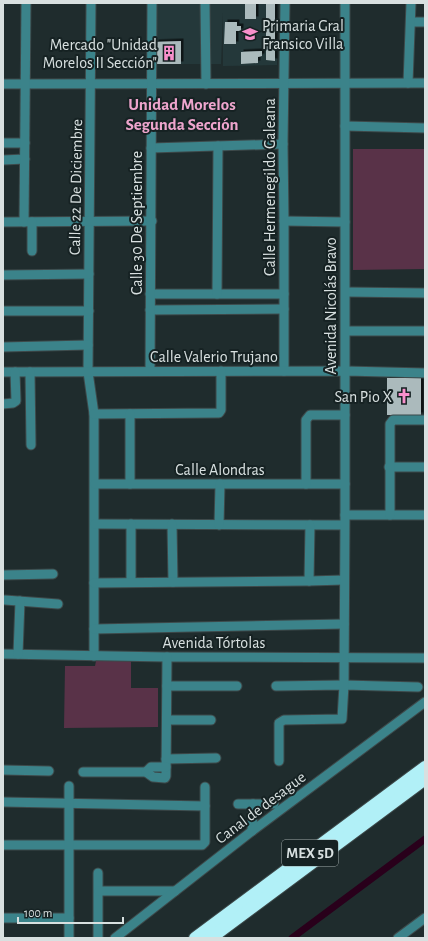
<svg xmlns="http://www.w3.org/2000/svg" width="428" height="941" font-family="'Alegreya Sans',sans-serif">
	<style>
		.built { fill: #24383a }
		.green { fill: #593248 }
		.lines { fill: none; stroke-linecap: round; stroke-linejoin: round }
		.canal { stroke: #29001b; stroke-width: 7 }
		.building { fill: #abbabc; filter: url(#shadow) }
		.minor-casing { stroke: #3d494a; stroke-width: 11 }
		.highway-casing { stroke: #3d494a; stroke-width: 14 }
		.minor { stroke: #3b838a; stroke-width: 9 }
		.highway { stroke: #b1f0f7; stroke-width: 12 }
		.labels { text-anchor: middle; stroke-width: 4; stroke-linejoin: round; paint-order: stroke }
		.shield { fill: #162223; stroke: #9ea7a7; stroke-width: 1 }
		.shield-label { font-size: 15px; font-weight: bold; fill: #d8e0e0 }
		.poi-label { font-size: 16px; fill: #d8e0e0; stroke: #162223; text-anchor: end }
		.street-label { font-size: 16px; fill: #d8e0e0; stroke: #162223 }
		.neighbourhood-label { font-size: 17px; font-weight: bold; fill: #eea5cd; stroke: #162223 }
	</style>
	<defs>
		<filter id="shadow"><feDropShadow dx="2.5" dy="-2.5" stdDeviation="0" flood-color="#0009"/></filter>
	</defs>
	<rect width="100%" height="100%" fill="#1f2c2d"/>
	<polygon class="built" points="156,3 277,3 277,65 223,66 223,12 221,64 181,64 181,41 156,42"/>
	<g class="green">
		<polygon points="353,149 425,149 425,269 353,270"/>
		<polygon points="96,661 131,661 131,688 158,688 158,727 64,728 65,666 95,666"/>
	</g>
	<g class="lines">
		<polyline class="canal" points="292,938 425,839"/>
	</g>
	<g class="building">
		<rect x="245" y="3" width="11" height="16"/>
		<polygon points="266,3 275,3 275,61 266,60"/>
		<polygon points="225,22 237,22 237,26 241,26 241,31 236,31 236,44 224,44"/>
		<polygon points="181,41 181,64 157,64 156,42"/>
		<polygon points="262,51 262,56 258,57 258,63 241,64 241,52"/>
		<rect x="387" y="378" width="34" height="37"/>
	</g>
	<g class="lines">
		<g class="minor-casing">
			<g id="minor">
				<polyline points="91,3 88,372 94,414 94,656"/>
				<polyline points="205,3 206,84"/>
				<polyline points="411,22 425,22"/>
				<polyline points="408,83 411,3"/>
				<polyline points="3,84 425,83"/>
				<polyline points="345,126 425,128"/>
				<polyline points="3,143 25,143"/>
				<polyline points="151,148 283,144"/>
				<polyline points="3,160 25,159"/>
				<polyline points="284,221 345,222"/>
				<polyline points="3,222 152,221"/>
				<polyline points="24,222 26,3"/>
				<polyline points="32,251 32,222"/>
				<polyline points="3,275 89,274"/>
				<polyline points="346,292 425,293"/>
				<polyline points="150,294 284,294"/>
				<polyline points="217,294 218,146"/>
				<polyline points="150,310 284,309"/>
				<polyline points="3,311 89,311"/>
				<polyline points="346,331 425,331"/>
				<polyline points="3,347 88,345"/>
				<polyline points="150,371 152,3"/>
				<polyline points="284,371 284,221 283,144 285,3"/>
				<polyline points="3,372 346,371 425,373"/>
				<polyline points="30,372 31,445"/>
				<polyline points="3,404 13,403 16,401 15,372"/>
				<polyline points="94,414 219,413 221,410 221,371"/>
				<polyline points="130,414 130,484"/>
				<polyline points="389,467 425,467"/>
				<polyline points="95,484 345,484"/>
				<polyline points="306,484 306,420 310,415 345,415"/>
				<polyline points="345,515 425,515"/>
				<polyline points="390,515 390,424 393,420 425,420"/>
				<polyline points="95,524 344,525"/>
				<polyline points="131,524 131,582"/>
				<polyline points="172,524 173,582"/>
				<polyline points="219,525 220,484"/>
				<polyline points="3,575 53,574"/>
				<polyline points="309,581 310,525"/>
				<polyline points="94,583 309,581 344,580"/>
				<polyline points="5,600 58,604"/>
				<polyline points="94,629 344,624"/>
				<polyline points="3,654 167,657 425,658"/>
				<polyline points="18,654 20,601"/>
				<polyline points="167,686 237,686"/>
				<polyline points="276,686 344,685 418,687"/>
				<polyline points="167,720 211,720"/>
				<polyline points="166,759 216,758"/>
				<polyline points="279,761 279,723 284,720 342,719 344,685 345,515 345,3"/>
				<polyline points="3,770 49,771"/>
				<polyline points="83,772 146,772 153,777 165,778 166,776 167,657"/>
				<polyline points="146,772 151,767 166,767"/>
				<polyline points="3,802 205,806"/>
				<polyline points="238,804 274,804"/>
				<polyline points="252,831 253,804"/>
				<polyline points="3,845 202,845 205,842 205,787"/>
				<polyline points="98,873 98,938"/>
				<polyline points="99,891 175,891"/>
				<polyline points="3,918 69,918"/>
				<polyline points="69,938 69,786"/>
				<polyline points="115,938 252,831 425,702"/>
				<polyline points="398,938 425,918"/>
			</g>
		</g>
		<g class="highway-casing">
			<g id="highway">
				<polyline points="195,938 425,767"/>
				<polyline points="211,938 425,779"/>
			</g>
		</g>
		<use href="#minor" class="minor"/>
		<use href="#highway" class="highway"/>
	</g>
	<defs>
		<g id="school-bare" transform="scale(1.2)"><path d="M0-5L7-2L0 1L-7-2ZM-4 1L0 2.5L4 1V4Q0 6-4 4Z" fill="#f890cb" stroke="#162223" stroke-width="2.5" paint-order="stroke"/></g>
		<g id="building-bare" transform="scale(1.2)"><path d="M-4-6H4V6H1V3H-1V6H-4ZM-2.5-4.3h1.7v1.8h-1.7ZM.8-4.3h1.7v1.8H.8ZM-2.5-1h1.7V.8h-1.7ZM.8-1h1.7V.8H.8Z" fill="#f890cb" stroke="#162223" stroke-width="2.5" paint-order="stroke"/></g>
		<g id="church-bare" transform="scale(1.2)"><path d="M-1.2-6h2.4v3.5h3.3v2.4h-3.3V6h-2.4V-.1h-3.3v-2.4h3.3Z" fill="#f890cb" stroke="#162223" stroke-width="2.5" paint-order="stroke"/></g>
	</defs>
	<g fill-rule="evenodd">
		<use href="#school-bare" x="250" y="34"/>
		<use href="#building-bare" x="169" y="53"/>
		<use href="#church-bare" x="404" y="396"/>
	</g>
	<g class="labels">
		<rect class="shield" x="282" y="840" width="56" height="26" rx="3"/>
		<g class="shield-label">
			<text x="310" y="858">MEX 5D</text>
		</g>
		<g class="poi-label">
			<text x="262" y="31" text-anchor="start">Primaria Gral<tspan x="262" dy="18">Fransico Villa</tspan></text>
			<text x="157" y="50">Mercado "Unidad<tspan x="157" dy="18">Morelos II Sección"</tspan></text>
			<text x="392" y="402">San Pio X</text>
		</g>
		<g class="street-label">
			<text transform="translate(75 187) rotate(-89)" y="6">Calle 22 De Diciembre</text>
			<text transform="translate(269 187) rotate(-90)" y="6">Calle Hermenegildo Galeana</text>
			<text transform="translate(136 223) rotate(-90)" y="6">Calle 30 De Septiembre</text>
			<text transform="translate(330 306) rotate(-90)" y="6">Avenida Nicolás Bravo</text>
			<text x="214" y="362">Calle Valerio Trujano</text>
			<text x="220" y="475">Calle Alondras</text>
			<text x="214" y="648">Avenida Tórtolas</text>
			<text transform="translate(260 807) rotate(-37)" y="6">Canal de desague</text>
		</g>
		<g class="neighbourhood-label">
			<text x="182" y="110">Unidad Morelos<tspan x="182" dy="20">Segunda Sección</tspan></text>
		</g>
	</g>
	<rect width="428" height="941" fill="none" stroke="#d8e0e0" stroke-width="8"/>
	<path d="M18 917v6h105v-6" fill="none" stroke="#d8e0e0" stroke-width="2"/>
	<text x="24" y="917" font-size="12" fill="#d8e0e0" stroke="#162223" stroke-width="3" paint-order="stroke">100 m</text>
</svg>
